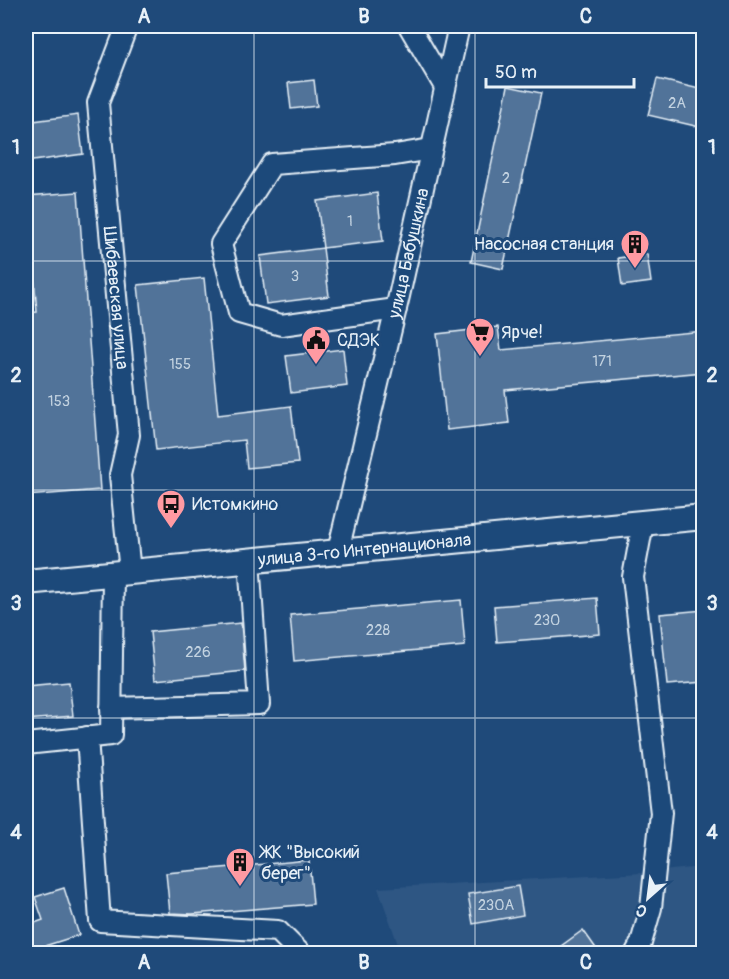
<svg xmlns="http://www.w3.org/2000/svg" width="729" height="979" font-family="Pangolin,sans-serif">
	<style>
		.built { fill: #2e5683 }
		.building { fill: #517399; stroke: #e8f1f8; stroke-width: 1.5 }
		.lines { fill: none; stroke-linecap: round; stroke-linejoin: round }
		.minor-casing { stroke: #e8f1f8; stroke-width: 24 }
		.major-casing { stroke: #e8f1f8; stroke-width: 28 }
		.minor { stroke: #1f4a7a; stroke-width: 20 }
		.major { stroke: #1f4a7a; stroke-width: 24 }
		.grid { fill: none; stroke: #e8f1f8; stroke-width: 1.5; stroke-opacity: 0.55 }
		.labels { text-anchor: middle; stroke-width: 6; stroke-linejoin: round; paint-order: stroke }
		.number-label { font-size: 15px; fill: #c2d2e0 }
		.poi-label { font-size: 18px; fill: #e8f1f8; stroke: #1f4a7a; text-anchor: start }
		.street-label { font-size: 18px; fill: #e8f1f8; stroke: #1f4a7a }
		.neatline { fill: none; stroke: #e8f1f8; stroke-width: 2 }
		.grid-label { font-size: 20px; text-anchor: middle; font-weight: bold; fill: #e8f1f8 }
	</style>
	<rect width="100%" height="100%" fill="#1f4a7a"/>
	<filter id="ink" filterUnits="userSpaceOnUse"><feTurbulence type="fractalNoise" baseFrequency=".0167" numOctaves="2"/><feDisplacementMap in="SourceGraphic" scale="12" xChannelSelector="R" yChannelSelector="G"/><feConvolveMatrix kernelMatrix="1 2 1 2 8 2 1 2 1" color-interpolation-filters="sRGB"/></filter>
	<g filter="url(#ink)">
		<polygon class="built" points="701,867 704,898 703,953 401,953 378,888 642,873"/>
		<g class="building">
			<polygon points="657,79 704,90 704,128 648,115"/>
			<polygon points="314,80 317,106 291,109 288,83"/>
			<polygon points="508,86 541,93 503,269 471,262"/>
			<polygon points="78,115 83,154 26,162 26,122"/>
			<polygon points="78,192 100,490 26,496 26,313 37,312 32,253 26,253 26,196"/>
			<polygon points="377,193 383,241 323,248 317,201"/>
			<polygon points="323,248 329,296 266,304 260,256"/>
			<polygon points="647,254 651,282 622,286 618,258"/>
			<polygon points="204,278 218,415 291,406 298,463 247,468 244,440 156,450 138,285"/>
			<polygon points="498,327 501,350 704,331 704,372 505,390 509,423 447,430 437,334"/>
			<polygon points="343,349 347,386 291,393 286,356"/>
			<polygon points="597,598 600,634 497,642 494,606"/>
			<polygon points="461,600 465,646 294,661 290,615"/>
			<polygon points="704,610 704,682 667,685 660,614"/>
			<polygon points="241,623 245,671 155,680 150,632"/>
			<polygon points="69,682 73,716 26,720 26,686"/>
			<polygon points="309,860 313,904 192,914 170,913 166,873"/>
			<polygon points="518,886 523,915 473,924 468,894"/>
			<polygon points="64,888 79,935 29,951 26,940 26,926 43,920 35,897"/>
			<polygon points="583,930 600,954 550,954"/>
		</g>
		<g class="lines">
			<g class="minor-casing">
				<g id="minor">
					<path id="s1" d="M127,26l-29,77 31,332 -9,40 10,97"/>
					<polyline points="409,26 445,87"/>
					<polyline points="396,309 281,325 239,313 221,244 272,164 395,155 431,149"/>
					<path id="s2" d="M338,551l61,-255 60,-270"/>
					<polyline points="111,708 259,704 249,560"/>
					<polyline points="87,737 100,921 278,931 301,954"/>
					<polyline points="26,744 111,735 113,574"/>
					<polyline points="635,954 641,943 651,908 661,813 633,577 643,523"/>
				</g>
			</g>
			<g class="major-casing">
				<g id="major">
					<path id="s3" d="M26,582l678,-65"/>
				</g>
			</g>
			<use href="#minor" class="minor"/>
			<use href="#major" class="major"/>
		</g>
	</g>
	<path class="grid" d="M254,26v928M475,26v928M26,261h678M26,490h678M26,718h678"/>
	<defs>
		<g id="building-pin" transform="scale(1.5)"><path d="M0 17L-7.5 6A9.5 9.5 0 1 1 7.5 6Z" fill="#ff9aa2" stroke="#1f4a7a"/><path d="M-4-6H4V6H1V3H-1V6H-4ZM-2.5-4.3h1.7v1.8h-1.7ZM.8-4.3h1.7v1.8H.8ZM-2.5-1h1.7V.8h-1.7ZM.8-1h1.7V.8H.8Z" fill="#111"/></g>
		<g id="supermarket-pin" transform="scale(1.5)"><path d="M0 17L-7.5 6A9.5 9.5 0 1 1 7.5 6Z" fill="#ff9aa2" stroke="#1f4a7a"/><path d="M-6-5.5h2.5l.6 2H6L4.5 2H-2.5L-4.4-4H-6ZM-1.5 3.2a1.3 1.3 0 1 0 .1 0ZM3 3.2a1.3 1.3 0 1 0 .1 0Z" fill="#111"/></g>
		<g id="civic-pin" transform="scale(1.5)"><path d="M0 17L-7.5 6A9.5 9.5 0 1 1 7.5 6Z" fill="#ff9aa2" stroke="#1f4a7a"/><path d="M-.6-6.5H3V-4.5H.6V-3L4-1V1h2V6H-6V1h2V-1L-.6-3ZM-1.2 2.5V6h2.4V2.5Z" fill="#111"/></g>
		<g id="bus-pin" transform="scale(1.5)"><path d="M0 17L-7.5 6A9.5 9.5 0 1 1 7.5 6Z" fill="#ff9aa2" stroke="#1f4a7a"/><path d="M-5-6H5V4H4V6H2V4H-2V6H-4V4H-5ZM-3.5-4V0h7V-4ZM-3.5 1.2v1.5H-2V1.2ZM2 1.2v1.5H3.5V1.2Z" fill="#111"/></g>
	</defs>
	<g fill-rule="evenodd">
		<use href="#building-pin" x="635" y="244"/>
		<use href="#supermarket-pin" x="480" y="332"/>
		<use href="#civic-pin" x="316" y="340"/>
		<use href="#bus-pin" x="171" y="504"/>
		<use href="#building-pin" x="240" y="862"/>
	</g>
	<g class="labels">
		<g class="number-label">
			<text x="677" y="108">2А</text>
			<text x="506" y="183">2</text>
			<text x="350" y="226">1</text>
			<text x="295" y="281">3</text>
			<text x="602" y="366">171</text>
			<text x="180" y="369">155</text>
			<text x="59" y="406">153</text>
			<text x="547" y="625">230</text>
			<text x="378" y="635">228</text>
			<text x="198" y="657">226</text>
			<text x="496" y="910">230А</text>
		</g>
		<g class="poi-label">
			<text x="614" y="250" text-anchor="end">Насосная станция</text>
			<text x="501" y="338">Ярче!</text>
			<text x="337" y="346">СДЭК</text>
			<text x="192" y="510">Истомкино</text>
			<text x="261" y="858">ЖК "Высокий<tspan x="261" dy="21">берег"</tspan></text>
		</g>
		<g class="street-label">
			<text dy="6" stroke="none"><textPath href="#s2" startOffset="306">улица Бабушкина</textPath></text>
			<text dy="6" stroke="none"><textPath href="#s1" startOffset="278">Шибаевская улица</textPath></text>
			<text dy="6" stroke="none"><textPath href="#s3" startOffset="340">улица 3-го Интернационала</textPath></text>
		</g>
	</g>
	<rect width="729" height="979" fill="none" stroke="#1f4a7a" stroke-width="66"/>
	<g transform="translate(648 898) rotate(208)" stroke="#1f4a7a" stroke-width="4.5" paint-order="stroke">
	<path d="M0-4.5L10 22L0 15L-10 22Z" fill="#e8f1f8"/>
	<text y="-9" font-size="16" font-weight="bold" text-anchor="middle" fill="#e8f1f8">С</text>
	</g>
	<path d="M486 78v9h148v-9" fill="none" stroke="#e8f1f8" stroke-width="3"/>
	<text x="495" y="78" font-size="18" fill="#e8f1f8" stroke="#1f4a7a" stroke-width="4.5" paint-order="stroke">50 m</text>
	<rect x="33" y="33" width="663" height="913" class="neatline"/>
	<g class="grid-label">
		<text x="144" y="23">A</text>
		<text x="364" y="23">B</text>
		<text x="586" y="23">C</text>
		<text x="16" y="154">1</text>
		<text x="712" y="154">1</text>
		<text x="16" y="382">2</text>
		<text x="712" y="382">2</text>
		<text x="16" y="610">3</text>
		<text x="712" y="610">3</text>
		<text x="16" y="839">4</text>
		<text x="712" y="839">4</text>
		<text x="144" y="969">A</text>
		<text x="364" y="969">B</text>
		<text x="586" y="969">C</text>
	</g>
</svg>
